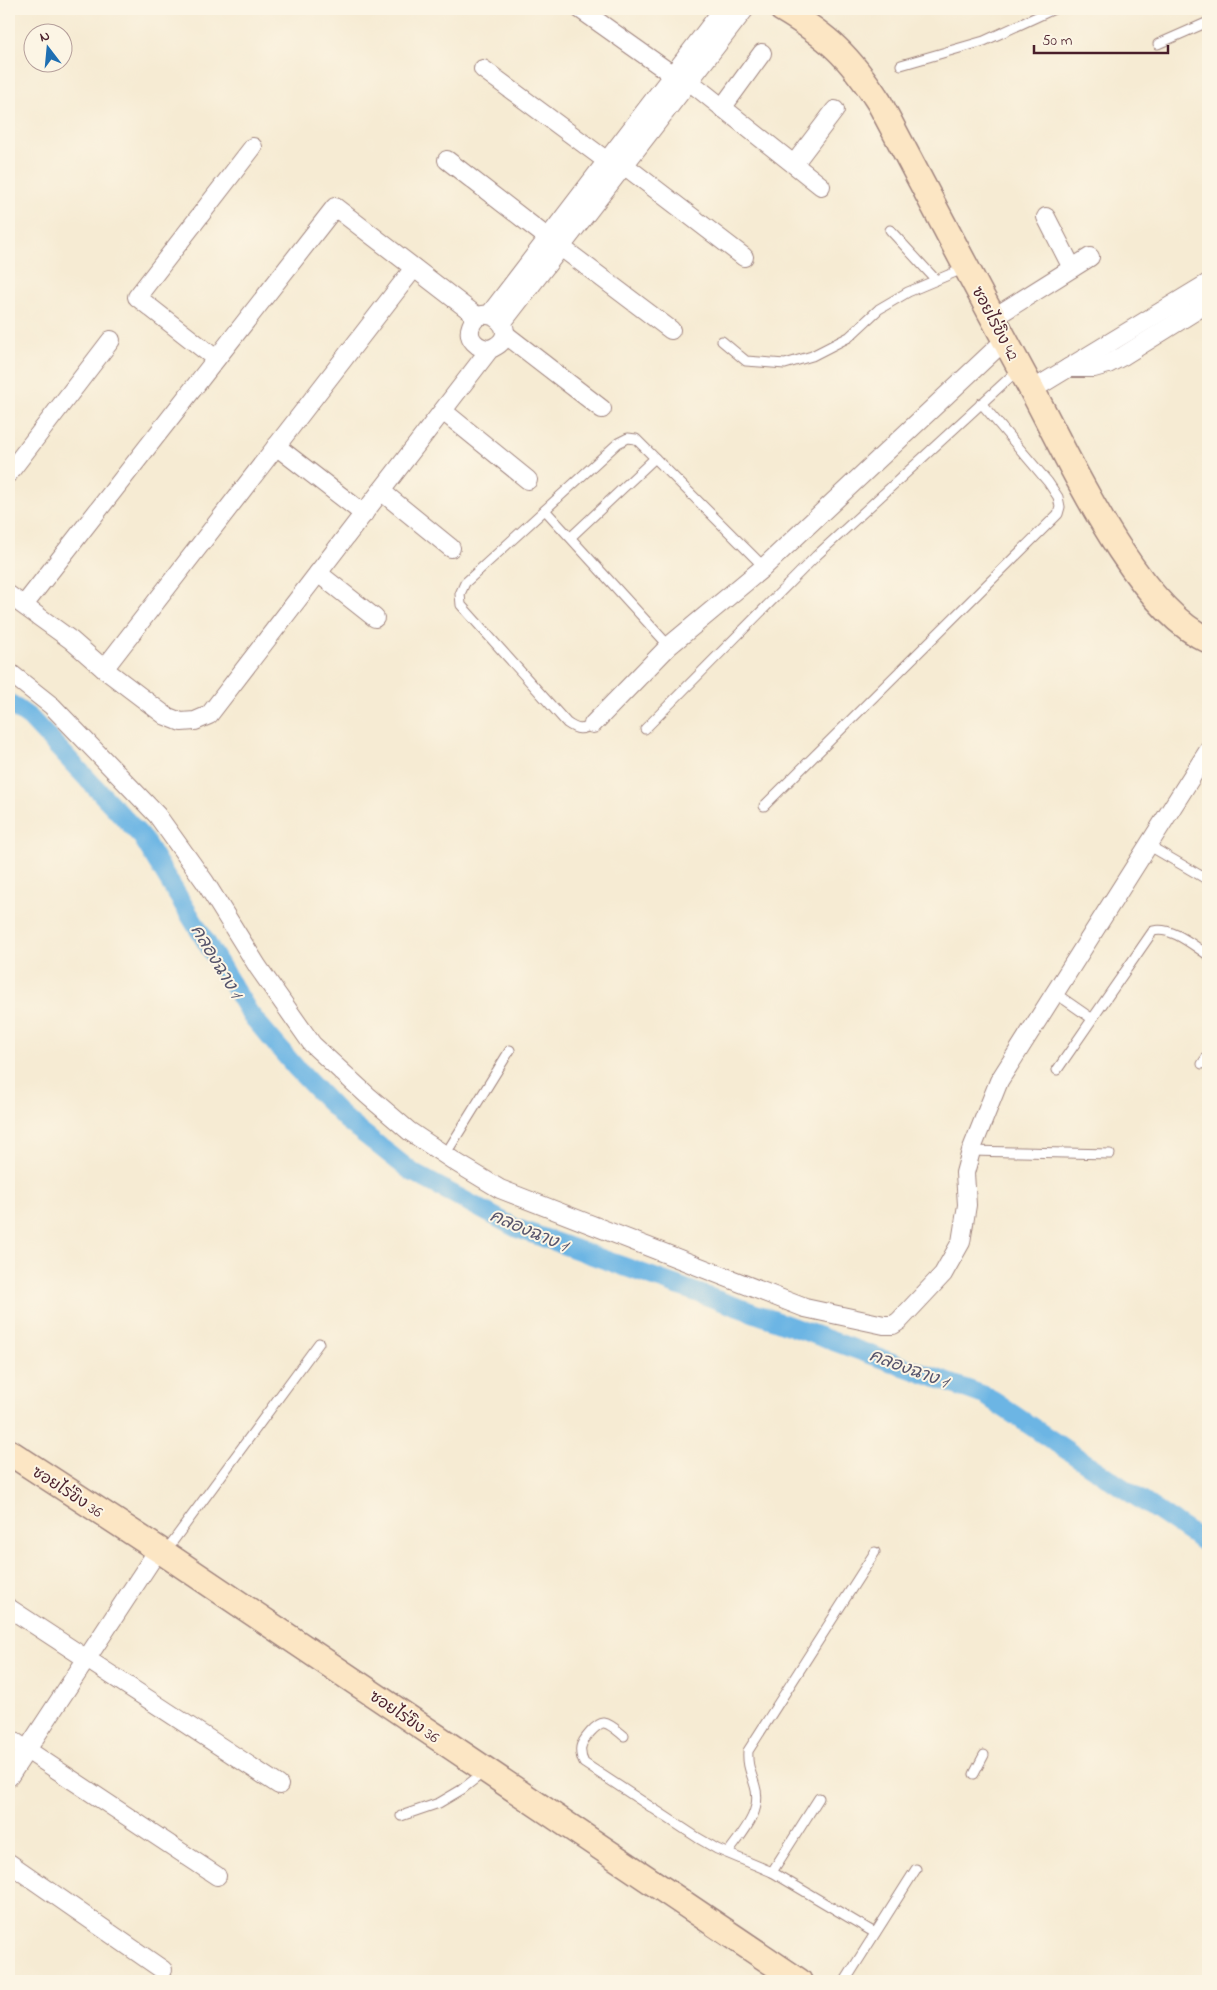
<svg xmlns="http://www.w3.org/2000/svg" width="1217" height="1990" font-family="'Indie Flower','Playpen Sans Thai',sans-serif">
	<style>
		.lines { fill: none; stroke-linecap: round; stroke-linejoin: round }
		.canal { stroke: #6cb5e4; stroke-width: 19 }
		.lane-casing { stroke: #a0857f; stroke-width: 11 }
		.street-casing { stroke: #a0857f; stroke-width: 20 }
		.secondary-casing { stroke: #a0857f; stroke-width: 28 }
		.lane { stroke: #fff; stroke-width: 9 }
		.street { stroke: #fff; stroke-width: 18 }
		.secondary { stroke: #fce6c4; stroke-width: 25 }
		.labels { text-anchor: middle; stroke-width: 4; stroke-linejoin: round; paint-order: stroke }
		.street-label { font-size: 16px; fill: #4a1f2b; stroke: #fcf5e5 }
		.water-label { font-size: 18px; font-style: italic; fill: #56546c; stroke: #fcf5e5 }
	</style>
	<rect width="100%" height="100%" fill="#fcf5e5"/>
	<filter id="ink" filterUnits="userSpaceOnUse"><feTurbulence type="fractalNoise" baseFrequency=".02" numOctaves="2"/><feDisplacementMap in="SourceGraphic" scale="10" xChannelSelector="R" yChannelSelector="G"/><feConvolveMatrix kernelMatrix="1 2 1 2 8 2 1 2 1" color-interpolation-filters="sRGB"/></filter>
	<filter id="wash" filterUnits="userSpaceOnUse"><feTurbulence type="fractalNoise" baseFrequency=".0096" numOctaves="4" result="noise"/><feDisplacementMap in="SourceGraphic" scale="20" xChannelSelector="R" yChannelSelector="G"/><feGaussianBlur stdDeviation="1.12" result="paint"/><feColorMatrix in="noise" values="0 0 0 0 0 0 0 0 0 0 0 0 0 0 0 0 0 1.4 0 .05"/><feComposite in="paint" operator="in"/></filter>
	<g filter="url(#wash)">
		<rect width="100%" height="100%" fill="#f6ebd3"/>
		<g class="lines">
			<polyline class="canal" points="9,703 30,718 142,837 250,1014 297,1069 345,1119 412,1172 516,1228 986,1396 1208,1545"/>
		</g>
	</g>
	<g filter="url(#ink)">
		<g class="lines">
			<g class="lane-casing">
				<g id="lane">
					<polyline points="1158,44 1208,22"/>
					<polyline points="901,65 984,41 1054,9"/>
					<polyline points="890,230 936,280"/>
					<polyline points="722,341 746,361 785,364 812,356 849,337 879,309 908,292 965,268"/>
					<polyline points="545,510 669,646"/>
					<polyline points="571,537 655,458"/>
					<path d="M593,724c-11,7 -16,6 -26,-1l-106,-118 -1,-11 5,-11 153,-140 10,-5 8,1 128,128"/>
					<polyline points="645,729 816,556 1019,369"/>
					<polyline points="764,806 1058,514 1060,507 1058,497 1048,482 981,403"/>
					<polyline points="1148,845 1208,880"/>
					<polyline points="1055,993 1091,1018"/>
					<polyline points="1202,1064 1208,1055"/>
					<path d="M1057,1070l96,-139c18,-5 40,14 55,24"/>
					<polyline points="971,1151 1110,1154"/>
					<polyline points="445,1155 510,1050"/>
					<polyline points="165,1552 319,1343"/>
					<path d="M624,1736c-5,-4 -13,-12 -20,-13 -7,-1 -22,18 -23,24 -1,6 0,10 3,16l114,75 19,11 55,23 103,61"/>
					<polyline points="974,1774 984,1755"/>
					<polyline points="401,1816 439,1803 461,1790 484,1772"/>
					<path d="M728,1853c14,-20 35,-41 27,-67 -4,-14 -8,-20 -7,-35l127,-199"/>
					<polyline points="772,1872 819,1798"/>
					<polyline points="845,1981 916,1869"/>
				</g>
			</g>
			<g class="street-casing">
				<g id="street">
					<polyline points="580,9 673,75"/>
					<polyline points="483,69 607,161"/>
					<polyline points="689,81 821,186"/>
					<polyline points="722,108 762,53"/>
					<polyline points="447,160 548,238"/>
					<polyline points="794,164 835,110"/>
					<polyline points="624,165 744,257"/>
					<polyline points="1046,217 1072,268"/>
					<polyline points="561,247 671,330"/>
					<polyline points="489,315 723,9"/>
					<polyline points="993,318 1090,257"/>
					<polyline points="502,323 745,9"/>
					<polyline points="505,334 602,409"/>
					<polyline points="216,359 137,297 253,147"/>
					<polyline points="1068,368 1094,368 1108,364 1123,356 1208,303"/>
					<polyline points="1032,390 1208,283"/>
					<polyline points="443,411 528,480"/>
					<polyline points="276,446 364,514"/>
					<polyline points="9,473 111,340"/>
					<polyline points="381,491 451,548"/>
					<polyline points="318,573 375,618"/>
					<path d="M9,595l62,45 33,29 62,47 15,6 14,-1 14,-6 281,-366c38,-15 -7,-53 -19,-23 -5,13 7,23 19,23"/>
					<polyline points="24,605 335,207 478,317"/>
					<polyline points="104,669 414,268"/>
					<polyline points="9,672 52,706 157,815 205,882 258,967 312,1044 367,1095 409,1131 457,1163 500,1189 805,1308 884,1325 893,1325 899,1321 943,1274 961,1242 967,1205 965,1173 971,1151 999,1081 1208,751"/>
					<polyline points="593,724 669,646 764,567 1004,341"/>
					<polyline points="9,1608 279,1785"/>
					<polyline points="9,1738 217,1876"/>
					<polyline points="9,1777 158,1550"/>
					<polyline points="9,1863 163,1970"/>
				</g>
			</g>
			<g class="secondary-casing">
				<g id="secondary">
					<path d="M782,9c47,28 67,47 97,93 51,96 101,193 153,288 37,69 104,218 176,250"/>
					<polyline points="9,1452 164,1553 799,1981"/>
				</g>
			</g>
			<use href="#lane" class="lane"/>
			<use href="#street" class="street"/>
			<use href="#secondary" class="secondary"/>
		</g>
	</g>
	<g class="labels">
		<g class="street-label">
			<text transform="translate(996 323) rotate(62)" y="6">ซอยไร่ขิง 42</text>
			<text transform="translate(68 1491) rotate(33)" y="6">ซอยไร่ขิง 36</text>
			<text transform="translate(405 1716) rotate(34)" y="6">ซอยไร่ขิง 36</text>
		</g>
		<g class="water-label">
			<text transform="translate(217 961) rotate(59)" y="6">คลองฉาง 1</text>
			<text transform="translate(529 1230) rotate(23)" y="6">คลองฉาง 1</text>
			<text transform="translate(909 1368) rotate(20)" y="6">คลองฉาง 1</text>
		</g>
	</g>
	<rect width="1217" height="1990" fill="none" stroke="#fcf5e5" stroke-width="30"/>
	<g transform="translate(48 48) rotate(344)"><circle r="24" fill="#fcf5e5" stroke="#b59f9b"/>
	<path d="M0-4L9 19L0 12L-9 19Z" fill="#1f6fb2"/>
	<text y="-8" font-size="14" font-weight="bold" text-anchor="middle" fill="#4a1f2b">N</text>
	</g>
	<path d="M1034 45v8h134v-8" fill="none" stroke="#4a1f2b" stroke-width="2.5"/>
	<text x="1042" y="45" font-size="15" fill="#4a1f2b" stroke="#fcf5e5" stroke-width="4" paint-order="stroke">50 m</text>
</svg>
